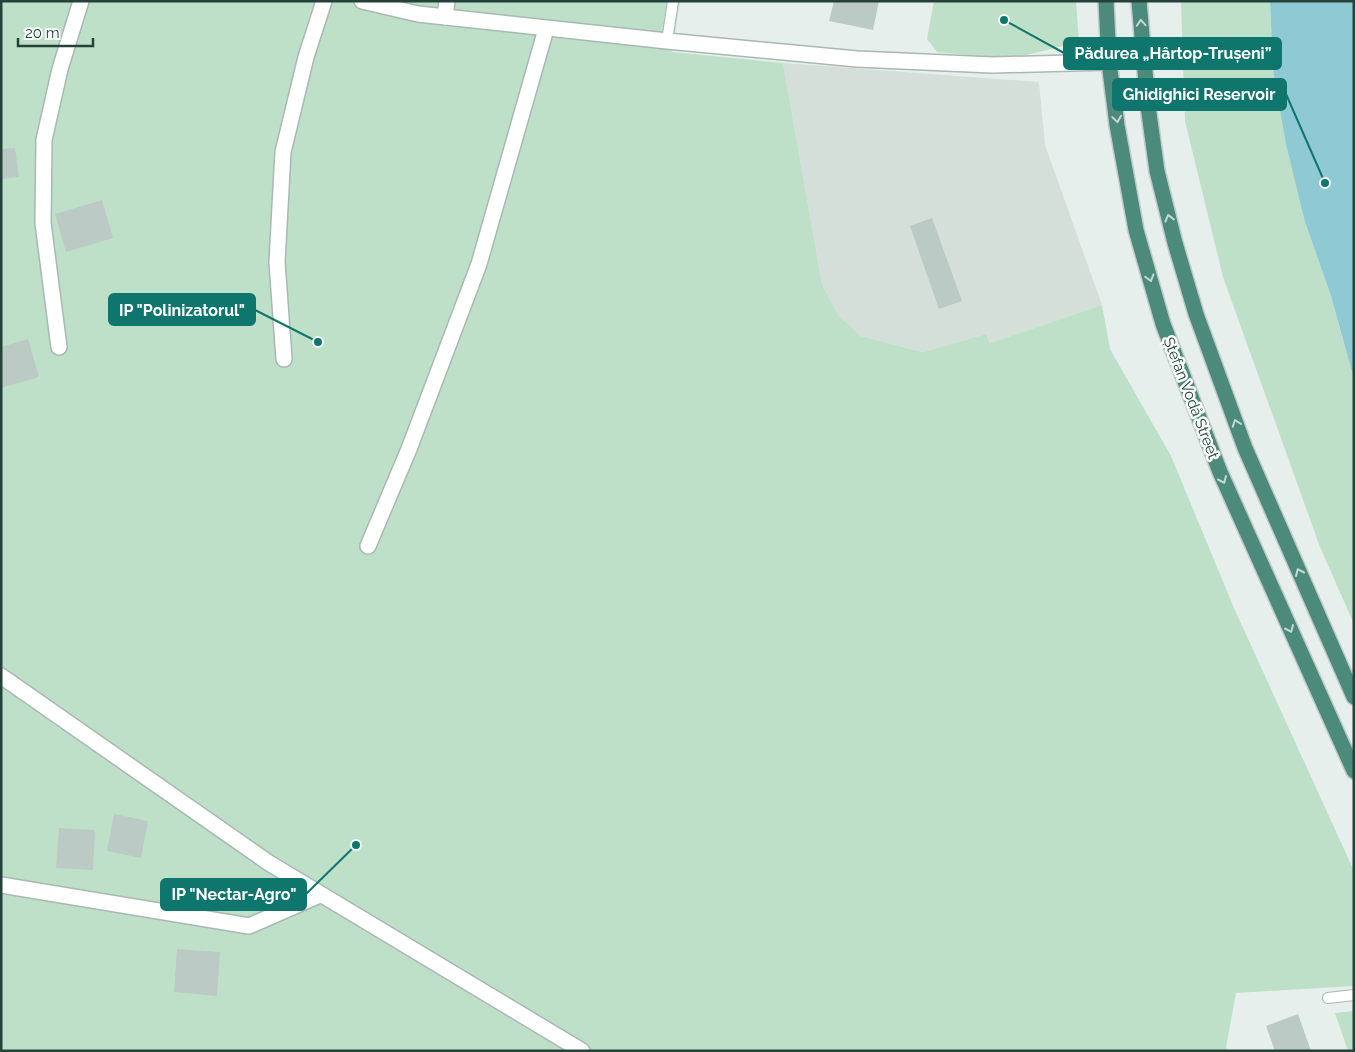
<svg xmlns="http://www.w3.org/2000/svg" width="1355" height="1052" font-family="Raleway,sans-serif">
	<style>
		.built { fill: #d4dfda }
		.green { fill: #bfe0c8 }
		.water { fill: #8ec9d4 }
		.building { fill: #bbcac4 }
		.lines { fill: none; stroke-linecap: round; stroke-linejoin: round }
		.service-casing { stroke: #a8b8b2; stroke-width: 12 }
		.minor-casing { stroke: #a8b8b2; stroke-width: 18 }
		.trunk-casing { stroke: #c2cac8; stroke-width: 18 }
		.service { stroke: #fff; stroke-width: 10 }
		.minor { stroke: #fff; stroke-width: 15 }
		.trunk { stroke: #4c8a7c; stroke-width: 15 }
		.oneway { stroke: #c4d9d4 }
		.labels { text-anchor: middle; stroke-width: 5; stroke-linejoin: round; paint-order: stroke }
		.street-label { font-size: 15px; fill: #24423a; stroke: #f7fbf9 }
		.leader { fill: none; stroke: #0f766e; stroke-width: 2 }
		.callout-dot { fill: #0f766e; stroke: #f7fbf9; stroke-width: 2 }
		.callout { fill: #0f766e; stroke: #0f766e; stroke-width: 2 }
		.callout-label { font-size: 16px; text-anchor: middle; font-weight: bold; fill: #fff }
	</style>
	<rect width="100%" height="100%" fill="#e6efeb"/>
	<polygon class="built" points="783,63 1039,82 1045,145 1102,305 990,343 986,334 923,352 861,336 838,315 822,284"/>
	<g class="green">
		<polygon points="1,1 680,1 672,52 783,63 822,284 838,315 861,336 923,352 986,334 990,343 1102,305 1110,349 1171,456 1234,608 1354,871 1354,986 1236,993 1226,1048 1228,1051 1,1051"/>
		<polygon points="934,1 1076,1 1079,42 1011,59 937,52 927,39"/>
		<polygon points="1181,1 1270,1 1273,69 1305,222 1331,296 1354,379 1354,624 1320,547 1223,277 1185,121"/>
		<polygon points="1354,1011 1354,1051 1348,1051 1335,1013"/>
	</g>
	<polygon class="water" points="1270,1 1354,1 1354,379 1331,296 1305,222 1286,144 1273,69"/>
	<g class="building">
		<polygon points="834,1 879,1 873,30 829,21"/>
		<polygon points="15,148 19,177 1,179 1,149"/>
		<polygon points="102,200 113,238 66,252 55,214"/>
		<polygon points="932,218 962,301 939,309 910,226"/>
		<polygon points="28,339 39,377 1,388 1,347"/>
		<polygon points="114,814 148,821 141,858 107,851"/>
		<polygon points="59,828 95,830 93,870 56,868"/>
		<polygon points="177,949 220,952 217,996 174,992"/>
		<polygon points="1298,1014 1311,1051 1275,1051 1266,1026"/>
	</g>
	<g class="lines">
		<g class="service-casing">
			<g id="service">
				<polyline points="667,41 673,1"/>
				<polyline points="1328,998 1354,995"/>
			</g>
		</g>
		<g class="minor-casing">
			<g id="minor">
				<polyline points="362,1 418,14 667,41 857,59 992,65 1109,62"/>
				<polyline points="445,17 447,1"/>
				<polyline points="59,347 43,223 44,140 60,69 81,1"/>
				<polyline points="284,359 277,262 283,152 306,57 324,1"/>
				<polyline points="368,546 409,449 479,264 546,29"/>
				<polyline points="1,676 269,863 582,1051"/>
				<polyline points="1,885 249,926 320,895"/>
			</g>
		</g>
		<g class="trunk-casing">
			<g id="trunk">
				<polyline points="1106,1 1109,62 1117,125 1136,230 1163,324 1220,472 1354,771"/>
				<polyline points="1139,1 1148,106 1157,171 1175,243 1196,314 1245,448 1354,697"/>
			</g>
		</g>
		<use href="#service" class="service"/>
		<use href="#minor" class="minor"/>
		<use href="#trunk" class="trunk"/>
	</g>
	<defs><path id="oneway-chevron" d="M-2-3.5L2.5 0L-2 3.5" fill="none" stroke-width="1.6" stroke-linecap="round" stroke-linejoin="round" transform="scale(1.25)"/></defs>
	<g class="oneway">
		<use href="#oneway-chevron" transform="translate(1141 23) rotate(-94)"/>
		<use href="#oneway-chevron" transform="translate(1117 119) rotate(82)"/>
		<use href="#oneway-chevron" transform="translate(1169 218) rotate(-104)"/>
		<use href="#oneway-chevron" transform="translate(1150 278) rotate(74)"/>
		<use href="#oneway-chevron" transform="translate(1236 423) rotate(-110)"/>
		<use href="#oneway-chevron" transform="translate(1223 480) rotate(66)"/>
		<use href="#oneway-chevron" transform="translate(1299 572) rotate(-114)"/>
		<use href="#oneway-chevron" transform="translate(1290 629) rotate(66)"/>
	</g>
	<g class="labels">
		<g class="street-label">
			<text transform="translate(1191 398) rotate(69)" y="5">Ștefan Vodă Street</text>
		</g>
	</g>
	<path class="leader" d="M1004 20L1064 53M1325 183L1286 94M318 342L255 310M356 845L306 894"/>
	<g class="callout-dot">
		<circle cx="1004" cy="20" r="5"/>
		<circle cx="1325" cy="183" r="5"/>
		<circle cx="318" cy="342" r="5"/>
		<circle cx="356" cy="845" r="5"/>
	</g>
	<g class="callout">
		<rect x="1064" y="38" width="217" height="31" rx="5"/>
		<rect x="1113" y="79" width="173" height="31" rx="5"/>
		<rect x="109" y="294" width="146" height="31" rx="5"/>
		<rect x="161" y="879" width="145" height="31" rx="5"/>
	</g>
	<g class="callout-label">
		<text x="1173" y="59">Pădurea „Hârtop-Trușeni”</text>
		<text x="1199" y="100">Ghidighici Reservoir</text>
		<text x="182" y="316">IP "Polinizatorul"</text>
		<text x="234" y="900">IP "Nectar-Agro"</text>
	</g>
	<rect width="1355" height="1052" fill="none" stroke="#24423a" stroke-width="5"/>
	<path d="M18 38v8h75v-8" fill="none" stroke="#24423a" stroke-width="2.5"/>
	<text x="25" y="38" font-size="15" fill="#24423a" stroke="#f7fbf9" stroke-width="4" paint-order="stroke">20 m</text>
</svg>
